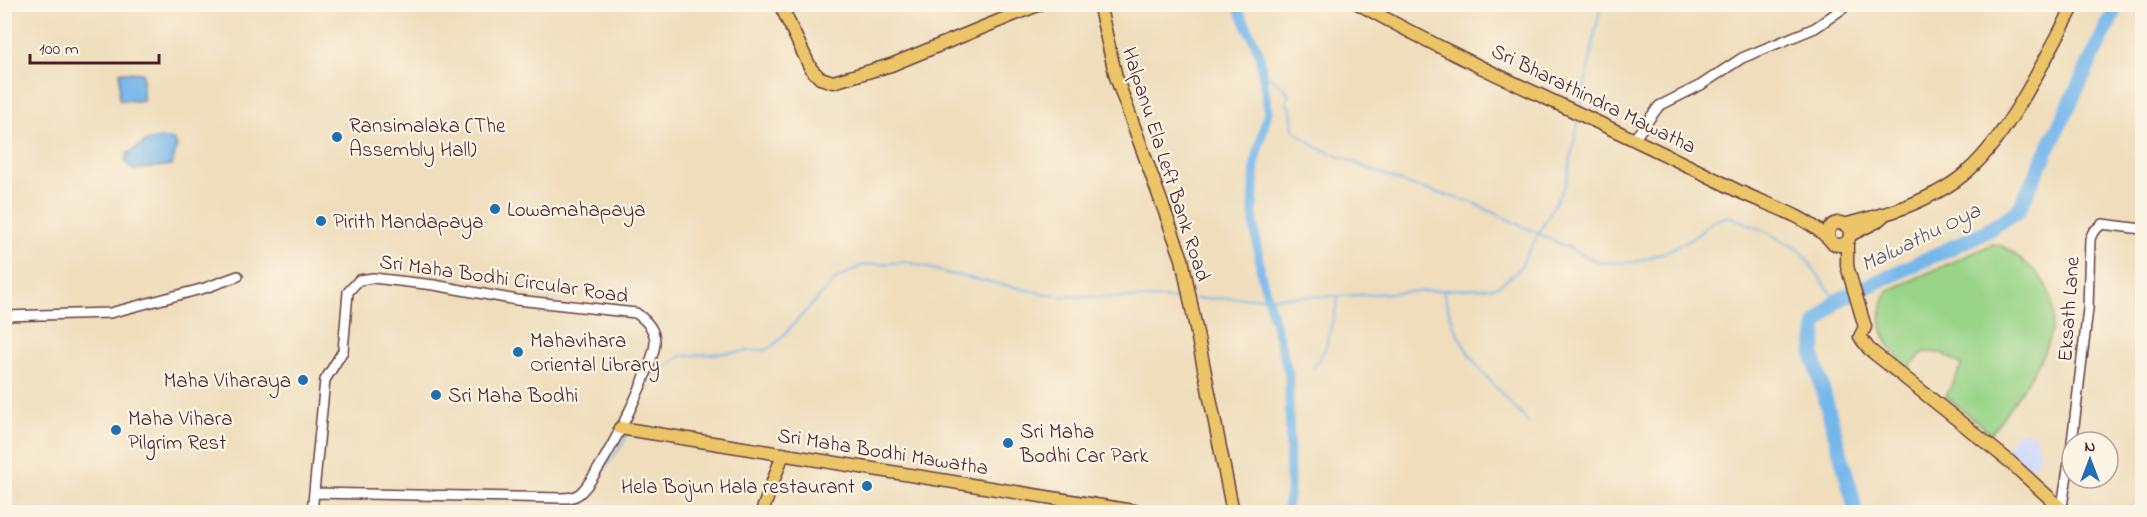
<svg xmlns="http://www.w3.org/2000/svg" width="2147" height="517" font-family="'Indie Flower',sans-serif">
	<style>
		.built { fill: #d2d9f9 }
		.green { fill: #99d488; stroke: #727a5a; stroke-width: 1.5 }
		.water { fill: #76b7eb; stroke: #606b8b; stroke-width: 1.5 }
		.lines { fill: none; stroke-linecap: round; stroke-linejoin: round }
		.stream { stroke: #76b7eb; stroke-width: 2 }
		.canal { stroke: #76b7eb; stroke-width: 9 }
		.river { stroke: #76b7eb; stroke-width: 15 }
		.minor-casing { stroke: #633c41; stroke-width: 12 }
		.major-casing { stroke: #633c41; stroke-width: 15 }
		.minor { stroke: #fff; stroke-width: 9 }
		.major { stroke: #edc569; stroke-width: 12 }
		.poi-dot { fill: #1f6fb2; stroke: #fcf5e5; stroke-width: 2 }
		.labels { text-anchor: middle; stroke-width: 4.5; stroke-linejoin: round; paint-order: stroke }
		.street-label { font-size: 21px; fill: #4a1f2b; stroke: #fcf5e5 }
		.poi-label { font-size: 21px; fill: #4a1f2b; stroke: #fcf5e5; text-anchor: start }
		.water-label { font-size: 22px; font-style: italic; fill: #59546e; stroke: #fcf5e5 }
	</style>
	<rect width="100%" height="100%" fill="#fcf5e5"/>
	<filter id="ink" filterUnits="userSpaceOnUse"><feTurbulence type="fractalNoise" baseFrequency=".0167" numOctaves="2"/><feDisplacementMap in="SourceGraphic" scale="12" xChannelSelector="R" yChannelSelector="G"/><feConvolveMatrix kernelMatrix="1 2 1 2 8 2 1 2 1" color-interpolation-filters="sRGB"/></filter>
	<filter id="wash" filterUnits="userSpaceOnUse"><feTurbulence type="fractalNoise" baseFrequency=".008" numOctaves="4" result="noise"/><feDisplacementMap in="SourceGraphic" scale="24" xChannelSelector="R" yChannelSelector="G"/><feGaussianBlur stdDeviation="1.35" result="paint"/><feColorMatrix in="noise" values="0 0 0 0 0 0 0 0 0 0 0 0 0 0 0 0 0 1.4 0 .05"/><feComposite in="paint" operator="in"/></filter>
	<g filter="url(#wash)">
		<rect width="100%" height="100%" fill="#efddbb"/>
		<polygon class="built" points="2019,431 2034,434 2040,453 2037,462 2029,467 2004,449"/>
		<path class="green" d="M1993,244c14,1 24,13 35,21 62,50 -6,122 -37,169l-45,-38 16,-31 -20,-12 -18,-1 -16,16c-24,-26 -36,-42 -21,-77z"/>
		<g class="water">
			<polygon points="120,72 143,73 143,101 119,100"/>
			<polygon points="159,138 173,140 177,146 172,165 133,170 125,161 127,154 147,141"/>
		</g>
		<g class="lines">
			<g class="stream">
				<polyline points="1262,72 1283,87 1289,94 1286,102 1291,109 1293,129 1316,147 1409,185 1471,202 1601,263 1635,262 1666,252 1697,235 1713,221 1728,216 1765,231 1801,251 1836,301"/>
				<polyline points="1580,110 1601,4"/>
				<path d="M1443,290c14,64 44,87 86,133"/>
				<polyline points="1195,299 1339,296 1497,287 1518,271 1566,183 1579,118"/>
				<polyline points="1313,368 1325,350 1339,296"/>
				<polyline points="647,381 681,356 766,350 774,345 835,280 863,265 908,262 946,273 1056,296 1186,299"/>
				<polyline points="630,426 643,392"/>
				<polyline points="593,484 622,445 627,434"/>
				<polyline points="572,512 590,488"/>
			</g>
			<polyline class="canal" points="1236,4 1259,52 1268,111 1255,162 1253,214 1261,274 1289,374 1290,493 1286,512"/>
			<polyline class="river" points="1855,512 1853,499 1813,355 1816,324 1836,301 1985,232 2018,211 2118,4"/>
		</g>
	</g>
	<g filter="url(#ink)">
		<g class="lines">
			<g class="minor-casing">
				<g id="minor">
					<polyline points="1635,138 1659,106 1701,85 1742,58 1815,28 1849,4"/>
					<polyline points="4,316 110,313 205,288 238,276"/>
					<polyline points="2072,442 2088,309 2090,239 2093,232 2102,224 2142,229"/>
					<path d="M312,512l13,-132 18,-29 5,-59 11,-12 14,-2 61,7 83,15 119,13c10,7 19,16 19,29 0,24 -57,138 -76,152 -5,4 -11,4 -17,4l-248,-5"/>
					<polyline points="2061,512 2072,444"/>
				</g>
			</g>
			<g class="major-casing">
				<g id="major">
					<polyline points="780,4 811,69 820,78 833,82 891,65 1040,4"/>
					<polyline points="1099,4 1116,77 1182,259 1233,512"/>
					<path d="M1359,4c121,68 250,120 373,184 33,17 68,24 96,50"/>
					<circle cx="1839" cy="234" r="11"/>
					<path d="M1845,225c14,-5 26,-7 39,-11 23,-6 60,-23 78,-38 46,-36 84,-121 113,-172"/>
					<polyline points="1850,235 1876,222 1884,215"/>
					<polyline points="1847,242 1847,266 1865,327 1860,337 1869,349 2009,461 2065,512"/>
					<polyline points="620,428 1139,512"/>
					<polyline points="762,512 783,454"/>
				</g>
			</g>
			<use href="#minor" class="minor"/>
			<use href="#major" class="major"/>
		</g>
	</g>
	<g class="poi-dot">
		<circle cx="337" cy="137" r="6"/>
		<circle cx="495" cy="209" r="6"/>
		<circle cx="321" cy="221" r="6"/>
		<circle cx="518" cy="352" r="6"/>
		<circle cx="303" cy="380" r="6"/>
		<circle cx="436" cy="395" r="6"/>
		<circle cx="116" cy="430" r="6"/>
		<circle cx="1008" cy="443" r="6"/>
		<circle cx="867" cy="486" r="6"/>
	</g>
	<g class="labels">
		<g class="street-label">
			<text transform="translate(1594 98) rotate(26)" y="7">Sri Bharathindra Mawatha</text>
			<text transform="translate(1167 164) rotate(72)" y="7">Halpanu Ela Left Bank Road</text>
			<text transform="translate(504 278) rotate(8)" y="7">Sri Maha Bodhi Circular Road</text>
			<text transform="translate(2068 309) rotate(-86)" y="7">Eksath Lane</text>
			<text transform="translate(883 451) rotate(9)" y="7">Sri Maha Bodhi Mawatha</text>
		</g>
		<g class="poi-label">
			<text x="349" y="132">Ransimalaka (The<tspan x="349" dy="24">Assembly Hall)</tspan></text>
			<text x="507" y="216">Lowamahapaya</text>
			<text x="333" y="228">Pirith Mandapaya</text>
			<text x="530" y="347">Mahavihara<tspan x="530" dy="24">Oriental Library</tspan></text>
			<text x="291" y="387" text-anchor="end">Maha Viharaya</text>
			<text x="448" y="402">Sri Maha Bodhi</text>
			<text x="128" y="425">Maha Vihara<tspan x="128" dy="24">Pilgrim Rest</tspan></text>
			<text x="1020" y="438">Sri Maha<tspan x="1020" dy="24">Bodhi Car Park</tspan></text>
			<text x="855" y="493" text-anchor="end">Hela Bojun Hala restaurant</text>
		</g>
		<g class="water-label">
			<text transform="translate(1920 236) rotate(-26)" y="8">Malwathu Oya</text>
		</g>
	</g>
	<rect width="2147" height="517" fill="none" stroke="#fcf5e5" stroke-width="24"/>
	<g transform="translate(2090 460)"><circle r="28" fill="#fcf5e5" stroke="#b59f9b" stroke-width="1.5"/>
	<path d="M0-4.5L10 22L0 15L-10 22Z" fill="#1f6fb2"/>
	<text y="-9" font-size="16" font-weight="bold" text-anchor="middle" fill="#4a1f2b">N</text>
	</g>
	<path d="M30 54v9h129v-9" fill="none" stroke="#4a1f2b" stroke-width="3"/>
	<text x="39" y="54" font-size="18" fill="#4a1f2b" stroke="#fcf5e5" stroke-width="4.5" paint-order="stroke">100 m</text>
</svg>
